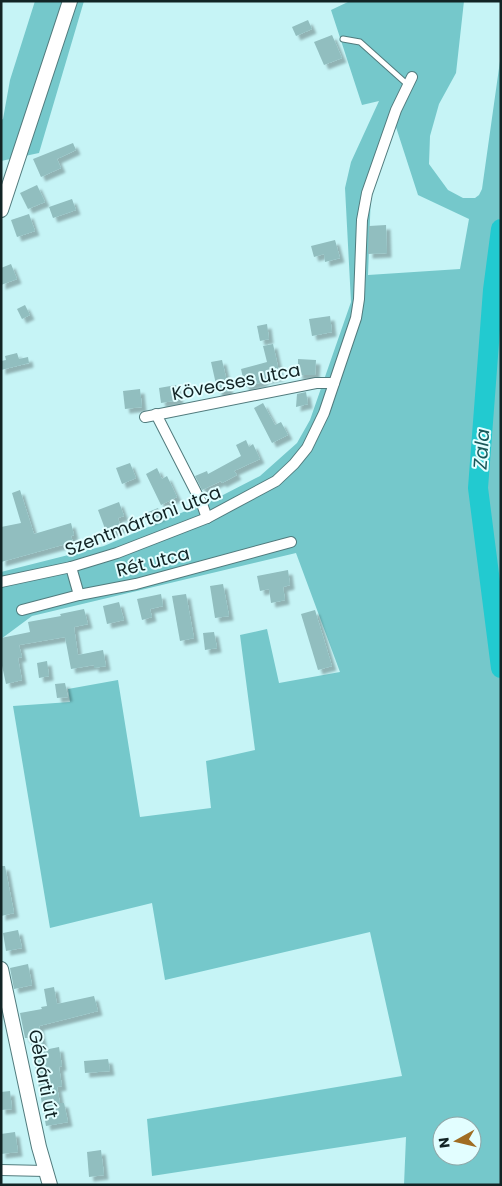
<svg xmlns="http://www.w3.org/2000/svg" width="502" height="1186" font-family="Poppins,sans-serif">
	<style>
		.green { fill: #75c8cb; fill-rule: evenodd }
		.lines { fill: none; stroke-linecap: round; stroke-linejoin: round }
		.river { stroke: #22cad0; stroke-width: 20 }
		.building { fill: #91bebf; filter: url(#shadow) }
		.service-casing { stroke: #517b7d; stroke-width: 7 }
		.minor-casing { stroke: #517b7d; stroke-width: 12 }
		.secondary-casing { stroke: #517b7d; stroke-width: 16 }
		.service { stroke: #fff; stroke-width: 5 }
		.minor { stroke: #fff; stroke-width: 10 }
		.secondary { stroke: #fff; stroke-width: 14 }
		.labels { text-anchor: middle; stroke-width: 4; stroke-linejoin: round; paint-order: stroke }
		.street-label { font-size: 18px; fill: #122425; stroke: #e2feff }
		.water-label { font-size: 19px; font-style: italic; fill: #19585a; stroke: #e2feff }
	</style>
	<defs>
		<filter id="shadow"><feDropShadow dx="4.5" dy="4.5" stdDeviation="1" flood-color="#0004"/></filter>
	</defs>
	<rect width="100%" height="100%" fill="#c6f4f6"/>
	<g class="green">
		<polygon points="35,1 84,1 39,153 1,161 1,120 3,119 10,80"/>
		<path d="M350,1h114l-8,72 -17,31 -9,32 -1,28 19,26 15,8h12l4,-3 3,-6 19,-135v1131h-97l2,-48 -254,39 -5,-57 255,-43 -32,-144 -205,48 -13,-77 -102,25 -37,-222 57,-4 -2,-13 50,-9 22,137 71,-9 -5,-47 49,-11 -15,-115 27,-6 12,54 61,-11 -44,-119 -264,63 -31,23v-67l103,-26 119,-51 37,-19 37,-33 13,-23 41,-118 -6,-114 6,-26 28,-61 -17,4 -31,-95zM395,124l23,71 51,24 -9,50 -92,6 3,-83zM442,1126h30v30h-30z"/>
	</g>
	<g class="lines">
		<polyline class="river" points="501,229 493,290 478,488 501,668"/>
	</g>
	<g class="building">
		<polygon points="308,20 312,29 296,36 292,27"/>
		<polygon points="332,35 342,58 324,65 314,42"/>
		<polygon points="73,143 76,150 57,159 61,168 41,177 33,159"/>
		<polygon points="37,185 45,202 28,209 20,193"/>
		<polygon points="72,199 76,210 53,218 49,207"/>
		<polygon points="29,214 35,231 17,237 11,220"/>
		<polygon points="386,225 387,253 368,254 369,226"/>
		<polygon points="335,240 340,258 325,262 324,254 314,257 311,246"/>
		<polygon points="11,264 17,279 1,285 1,268"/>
		<polygon points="25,305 30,315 22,319 17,309"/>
		<polygon points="330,316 332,332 312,336 309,319"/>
		<polygon points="267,324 269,339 260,341 257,326"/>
		<polygon points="273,344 280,376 263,380 263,382 245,387 241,369 267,362 263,346"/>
		<polygon points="17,353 19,359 28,357 29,363 1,370 1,361 6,360 5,356"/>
		<polygon points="298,359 316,360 315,375 298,375"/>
		<polygon points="222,360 229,391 218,393 211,362"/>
		<polygon points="176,385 179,400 161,403 159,388"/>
		<polygon points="140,389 142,407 125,409 123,391"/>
		<polygon points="306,392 308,404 296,407 297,394"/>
		<polygon points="263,403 275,425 281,422 288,435 272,443 254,408"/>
		<polygon points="246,440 249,447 253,444 260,459 234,471 237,475 222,483 221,481 202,490 195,476 207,471 208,474 241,456 236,445"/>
		<polygon points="130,463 136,478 122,484 116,468"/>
		<polygon points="157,468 162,479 167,476 177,497 161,505 146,474"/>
		<polygon points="20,490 34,534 71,523 74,535 71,536 73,542 1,562 1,527 21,523 12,493"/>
		<polygon points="119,502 124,516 118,518 121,528 107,534 98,510"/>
		<polygon points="158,508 161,516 149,521 146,513"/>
		<polygon points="288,570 290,585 283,587 285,600 271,603 269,589 260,591 257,576"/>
		<polygon points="223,584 229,616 215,618 210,586"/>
		<polygon points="161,594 163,606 150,609 152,617 142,620 137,599"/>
		<polygon points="186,594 194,638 180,641 172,596"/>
		<polygon points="119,602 124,620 107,624 103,606"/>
		<polygon points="84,609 88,624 74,627 78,655 103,650 106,666 94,668 94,665 71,669 65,637 19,645 22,657 18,658 22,680 6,684 1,661 1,638 30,632 28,622 61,616 60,614"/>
		<polygon points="315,610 332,666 318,670 301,614"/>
		<polygon points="214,632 217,648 205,650 203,633"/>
		<polygon points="47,661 49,676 39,678 37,663"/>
		<polygon points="65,683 68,697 57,698 55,684"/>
		<polygon points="1,866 5,866 14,913 1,916"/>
		<polygon points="18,930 22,948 6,951 3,933"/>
		<polygon points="28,964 32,985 14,989 10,968"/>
		<polygon points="54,987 57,1004 94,996 98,1011 39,1026 44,1050 59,1047 62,1066 59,1067 62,1086 57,1087 60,1103 64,1103 68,1122 46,1126 30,1038 25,1038 20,1013 42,1009 41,1007 47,1006 44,989"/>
		<polygon points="108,1059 110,1071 85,1073 84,1061"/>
		<polygon points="10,1091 12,1109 1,1110 1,1092"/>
		<polygon points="15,1132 18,1152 1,1154 1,1134"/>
		<polygon points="101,1150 104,1175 89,1177 87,1152"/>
	</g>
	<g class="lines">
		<g class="service-casing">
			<polyline id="service" points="343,39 360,42 408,85"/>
		</g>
		<g class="minor-casing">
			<g id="minor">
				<polyline points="156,414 202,504 207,518"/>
				<polyline points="145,417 316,383 334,383"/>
				<polyline points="71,567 79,595"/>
				<polyline points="1,582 71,567 117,553 207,518 276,481 294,464 307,448 324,413 356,318 359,299 362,220 367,193 396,110 412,77"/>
				<polyline points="22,610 79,595 136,584 291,542"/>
				<polyline points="1,1170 45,1171"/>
			</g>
		</g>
		<g class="secondary-casing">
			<g id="secondary">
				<polyline points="1,210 70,1"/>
				<polyline points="1,969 39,1147 50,1185"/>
			</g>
		</g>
		<use href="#service" class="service"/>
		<use href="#minor" class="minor"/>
		<use href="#secondary" class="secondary"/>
	</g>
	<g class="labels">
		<g class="street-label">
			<text transform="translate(236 382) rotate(-11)" y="6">Kövecses utca</text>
			<text transform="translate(143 521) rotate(-21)" y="6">Szentmártoni utca</text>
			<text transform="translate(153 562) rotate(-14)" y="6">Rét utca</text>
			<text transform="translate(43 1074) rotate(79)" y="6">Gébárti út</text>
		</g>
		<g class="water-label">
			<text transform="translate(481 449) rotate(-86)" y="7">Zala</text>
		</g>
	</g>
	<rect width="502" height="1186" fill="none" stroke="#122425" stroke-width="5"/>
	<g transform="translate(457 1141) rotate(262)"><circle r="24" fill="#e2feff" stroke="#8fa7a8"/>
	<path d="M0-4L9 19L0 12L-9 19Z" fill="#a06d23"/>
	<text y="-8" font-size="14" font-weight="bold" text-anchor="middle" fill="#122425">N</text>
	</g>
</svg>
